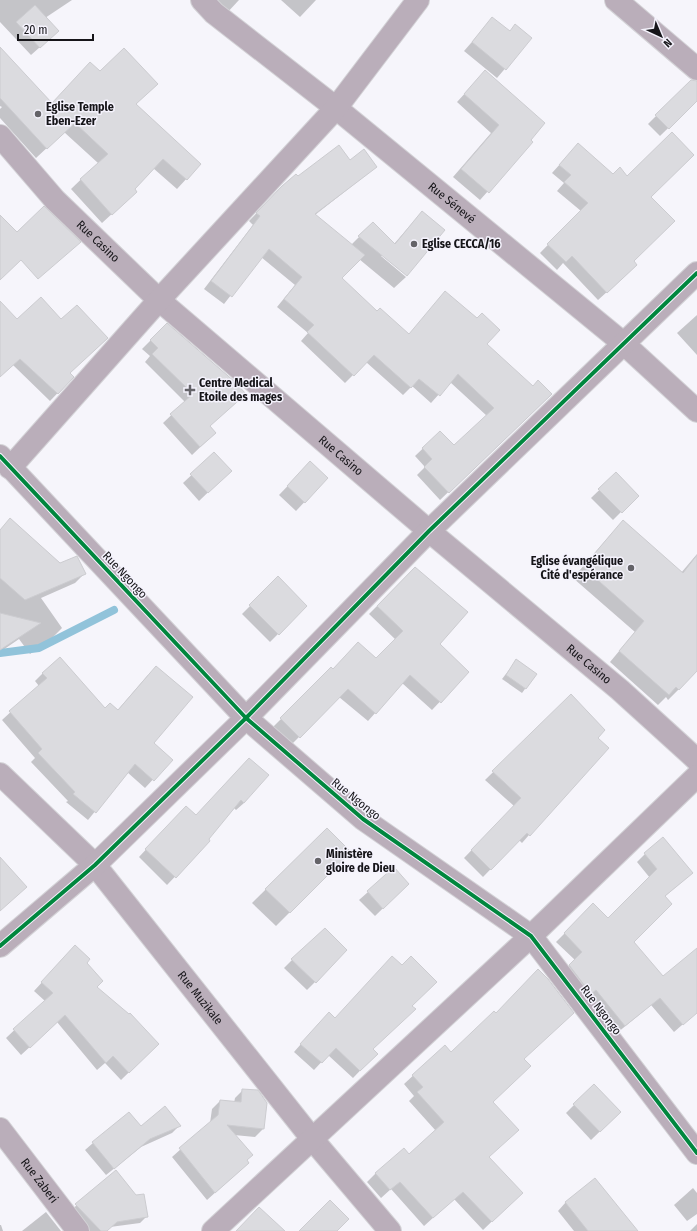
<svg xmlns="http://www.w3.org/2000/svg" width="697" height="1231" font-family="'Fira Sans Condensed',sans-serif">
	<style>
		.shadow { fill: #0003 }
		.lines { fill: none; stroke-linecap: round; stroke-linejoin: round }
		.stream { stroke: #91c3da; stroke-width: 8 }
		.building { fill: #dbdbdf; stroke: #ccccd0 }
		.minor-casing { stroke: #d3d2d6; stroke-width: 24 }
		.minor { stroke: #baaeba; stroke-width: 22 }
		.cycleway-casing { stroke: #f5f3fd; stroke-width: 6 }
		.cycleway { stroke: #00873e; stroke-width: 4 }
		.poi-dot { fill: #646368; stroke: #f5f3fd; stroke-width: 1.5 }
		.labels { text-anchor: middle; stroke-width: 3; stroke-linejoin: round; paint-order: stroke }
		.poi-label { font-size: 12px; font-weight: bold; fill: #161519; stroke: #f5f3fd; text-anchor: start }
		.street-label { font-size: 12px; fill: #161519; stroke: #f5f3fd }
	</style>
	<rect width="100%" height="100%" fill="#f6f5fb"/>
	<g class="shadow">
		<polygon points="0,0 72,0 45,18 49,39 31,55 0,22"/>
		<polygon points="210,0 239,0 226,14"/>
		<polygon points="281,0 316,0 300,17"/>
		<polygon points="492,19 509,32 531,38 497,78 464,51"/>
		<polygon points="0,65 52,104 135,104 200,164 177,189 153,168 133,189 126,201 102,223 71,189 98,163 64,132 36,158 0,118 0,109 2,107 0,106"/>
		<polygon points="478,79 532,142 480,200 453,177 491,133 457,102"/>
		<polygon points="688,84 697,93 697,100 660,136 648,124"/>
		<polygon points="570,153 613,175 627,177 650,197 628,273 598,300 563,263 557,270 540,253 581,211 557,191 564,183 552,173"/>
		<polygon points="350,162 376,167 315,215 351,245 373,223 394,244 422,212 443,230 381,256 406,277 394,288 359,259 341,278 377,312 409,335 445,293 486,344 543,401 440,500 417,475 425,467 415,456 440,432 454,447 487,416 450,382 431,403 412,386 403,395 366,362 345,383 301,341 308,333 277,307 295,285 261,257 224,304 204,289 253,225 249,221 274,195 298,177"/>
		<polygon points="0,302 17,320 61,320 69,373 73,377 50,401 13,365 0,376"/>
		<polygon points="697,315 697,355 677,333"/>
		<polygon points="167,324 209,426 215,433 192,455 163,423 185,402 145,362 150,356 142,349"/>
		<polygon points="214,454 222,479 199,501 183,483"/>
		<polygon points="302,471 327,478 296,511 279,495"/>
		<polygon points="616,474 637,496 613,520 591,498"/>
		<polygon points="10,520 60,564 84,574 75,583 41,598 62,628 53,637 30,654 19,639 0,652 0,530"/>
		<polygon points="613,532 681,573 697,554 697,660 679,689 668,700 666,697 658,705 610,662 635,632 573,578"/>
		<polygon points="415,568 438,644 468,672 432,710 402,683 368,721 339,697 291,745 273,727 331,669 333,670 376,659 396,640 369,614"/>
		<polygon points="278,578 306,606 270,642 242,614"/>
		<polygon points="517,660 536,674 522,693 502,679"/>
		<polygon points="43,673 104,710 117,711 148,675 153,743 171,760 145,788 127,772 88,820 66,802 68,801 31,762 35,758 2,720 39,686 35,681"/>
		<polygon points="571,696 597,738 529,835 522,843 519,840 483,877 464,858 514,806 485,780"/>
		<polygon points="242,766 244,803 236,810 234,808 207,839 209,841 167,885 139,857 178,815 196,816"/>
		<polygon points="327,829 350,852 276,926 252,903"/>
		<polygon points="645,854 692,873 664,897 633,942 663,977 697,950 697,1012 674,1032 651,1005 617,1033 561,974 575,960 556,942 593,905 608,919 650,878 637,862"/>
		<polygon points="408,884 375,916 359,900 368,892"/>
		<polygon points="68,954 85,963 96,987 158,1044 121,1080 105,1063 97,1070 57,1022 21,1055 6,1038 45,1001 34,991"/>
		<polygon points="292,960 315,982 307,990 284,968"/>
		<polygon points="411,1006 372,1049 376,1054 353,1078 328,1055 314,1070 294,1052 321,1021"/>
		<polygon points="445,1046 451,1053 523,1059 492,1102 488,1157 513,1201 483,1230 454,1199 424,1226 391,1189 381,1198 367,1182 376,1173 409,1155 436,1131 409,1101 414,1096 404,1084"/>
		<polygon points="594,1085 620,1112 591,1140 566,1113"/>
		<polygon points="243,1090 266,1103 263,1129 255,1137 234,1135 248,1163 207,1200 172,1157 210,1123 212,1109 220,1101 234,1103 235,1098"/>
		<polygon points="179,1126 172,1133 141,1147 106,1175 85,1150 93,1143 141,1128"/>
		<polygon points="116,1172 146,1217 140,1223 110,1227 106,1231 89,1231 70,1211"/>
		<polygon points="693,1188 697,1193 697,1214 687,1221 674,1205"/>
		<polygon points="566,1202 637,1231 574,1231 558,1211"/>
		<polygon points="46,1212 61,1231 22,1231"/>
		<polygon points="697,1224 697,1231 690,1231"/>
		<polygon points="0,1225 1,1225 3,1231 0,1231"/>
	</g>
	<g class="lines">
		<polyline class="stream" points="0,653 39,648 114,610"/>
	</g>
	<g class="building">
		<polygon points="35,5 59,31 40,48 16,22"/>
		<polygon points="492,17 510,31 515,24 532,38 506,70 472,42"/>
		<polygon points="0,47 52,103 90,62 100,71 124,48 158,84 136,104 201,164 187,180 163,159 135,189 137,192 112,215 80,179 108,154 75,123 47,149 0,98"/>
		<polygon points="485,70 545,123 531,140 533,142 489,193 461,169 499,125 464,94"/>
		<polygon points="691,80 697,81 697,101 669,129 655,115"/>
		<polygon points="672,132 694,155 651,197 675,221 634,261 637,265 607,293 572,256 566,262 547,244 588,203 564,182 571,175 559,165 578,143 613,174 620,167 627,176"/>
		<polygon points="339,145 350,160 364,149 377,167 315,214 365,255 342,278 377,311 380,308 409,334 445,291 477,318 482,313 500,330 487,344 533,386 538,380 552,394 449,493 424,467 432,459 422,448 440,431 454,445 494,408 458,374 440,396 419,379 411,388 374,355 354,376 307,332 314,325 284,299 302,277 269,249 232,297 211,281 260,216 256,213 282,186 296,174 298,176"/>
		<polygon points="44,206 81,242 38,279 21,260 0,280 0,215 17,232"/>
		<polygon points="422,211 445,230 407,276 358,236 373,222 395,244"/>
		<polygon points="41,297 61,319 77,305 108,338 70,373 74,377 58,394 20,359 0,377 0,301 17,319"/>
		<polygon points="167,323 235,382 246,394 210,426 216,433 200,447 170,414 193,394 152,354 158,348 150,340"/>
		<polygon points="214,452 232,471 208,493 190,474"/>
		<polygon points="310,461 328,478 305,503 287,486"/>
		<polygon points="616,472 639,496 622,513 598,489"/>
		<polygon points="10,518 60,563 77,556 86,574 25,600 0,578 0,530"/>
		<polygon points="623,520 683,573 697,555 697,671 679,690 676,687 669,695 619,651 644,621 583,567"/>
		<polygon points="415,567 468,612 440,644 469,672 441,703 410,675 376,714 348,689 300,738 280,718 331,667 333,669 358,642 376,658 403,631 377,606"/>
		<polygon points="278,576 307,606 279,635 249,605"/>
		<polygon points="0,613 41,623 0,650"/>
		<polygon points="60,657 105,708 110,703 118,710 156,666 193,697 154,743 173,760 154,781 135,764 96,813 73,794 75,792 38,753 42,749 9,711 47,678 42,673"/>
		<polygon points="516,659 537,674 526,689 506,675"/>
		<polygon points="571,694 605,730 598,738 609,748 530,836 527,833 491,870 471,850 521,798 492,771"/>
		<polygon points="249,758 269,775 244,803 241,800 209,839 210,841 176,878 145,849 186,806 196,815"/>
		<polygon points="327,828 351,852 290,913 265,889"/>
		<polygon points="663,837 693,873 665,896 672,904 634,942 663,976 697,948 697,1013 683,1025 660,998 625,1026 596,990 591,994 569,965 582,952 564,933 593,903 608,918 657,869 644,853"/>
		<polygon points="0,857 27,887 0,911"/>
		<polygon points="394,867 409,884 383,909 367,891"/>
		<polygon points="325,928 347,950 316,983 291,959"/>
		<polygon points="75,945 90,959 87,963 103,981 97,987 129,1014 130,1013 159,1044 129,1073 113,1056 106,1063 65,1015 30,1048 13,1029 53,993 41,982"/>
		<polygon points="392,956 402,965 411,956 437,982 412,1006 416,1009 373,1049 378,1054 360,1071 336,1048 322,1063 300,1044 329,1012 335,1018"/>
		<polygon points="538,969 548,979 574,1013 524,1059 531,1066 493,1102 519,1130 489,1157 523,1193 492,1222 463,1192 433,1218 400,1182 390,1190 375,1173 404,1148 409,1154 444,1122 417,1092 423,1087 412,1075 445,1045 451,1052 494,1011 496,1013"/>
		<polygon points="594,1084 621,1112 600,1132 573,1104"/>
		<polygon points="242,1089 258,1090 267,1103 264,1129 227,1125 253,1155 247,1160 249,1163 215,1193 179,1148 218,1115 220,1100 241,1102"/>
		<polygon points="165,1106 181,1126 150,1139 114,1169 92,1142 129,1112 141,1126"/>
		<polygon points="116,1170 136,1195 144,1194 148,1217 117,1222 107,1231 101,1231 75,1204"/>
		<polygon points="595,1178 638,1231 588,1231 565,1202"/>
		<polygon points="330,1200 349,1219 337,1231 299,1231"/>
		<polygon points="259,1207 285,1231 236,1231"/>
	</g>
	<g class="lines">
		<g class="minor-casing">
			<g id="minor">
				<path id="s1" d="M202,0l12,13 122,95 287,235 74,68"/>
				<polyline points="616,0 697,69"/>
				<path id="s2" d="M0,136l55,64 104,100 270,231 191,159 77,70"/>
				<polyline points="0,456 246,718 363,819 531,936 697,1153"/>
				<polyline points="10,468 159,300 336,108 418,0"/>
				<path id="s3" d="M0,774l95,91 218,275 77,91"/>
				<polyline points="0,946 95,865 246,718 429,531 697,273"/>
				<path id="s4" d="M0,1129l78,102"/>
				<polyline points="213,1231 531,936 697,776"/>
			</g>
		</g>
		<use href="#minor" class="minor"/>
		<g class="cycleway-casing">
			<g id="cycleway">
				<polyline points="0,456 246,718 363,819 531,936 697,1153"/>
				<polyline points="0,946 95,865 246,718 429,531 697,273"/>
			</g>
		</g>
		<use href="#cycleway" class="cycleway"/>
	</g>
	<g class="poi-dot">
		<circle cx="38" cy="114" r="4"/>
		<circle cx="414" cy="244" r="4"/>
		<path d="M188 384h4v4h4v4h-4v4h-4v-4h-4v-4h4z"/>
		<circle cx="631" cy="568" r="4"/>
		<circle cx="318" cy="861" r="4"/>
	</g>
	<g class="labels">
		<g class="poi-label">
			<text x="46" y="111">Eglise Temple<tspan x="46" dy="14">Eben-Ezer</tspan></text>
			<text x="422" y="248">Eglise CECCA/16</text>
			<text x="199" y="387">Centre Medical<tspan x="199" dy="14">Etoile des mages</tspan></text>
			<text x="623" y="565" text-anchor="end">Eglise évangélique<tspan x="623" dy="14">Cité d'espérance</tspan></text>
			<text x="326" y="858">Ministère<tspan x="326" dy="14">gloire de Dieu</tspan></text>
		</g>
		<g class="street-label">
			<text dy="4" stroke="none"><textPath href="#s1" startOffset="322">Rue Sénevé</textPath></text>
			<text dy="4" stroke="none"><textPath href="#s2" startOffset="144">Rue Casino</textPath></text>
			<text dy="4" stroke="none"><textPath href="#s2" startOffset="468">Rue Casino</textPath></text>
			<text transform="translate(125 575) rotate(47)" y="4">Rue Ngongo</text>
			<text dy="4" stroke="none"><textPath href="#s2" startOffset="792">Rue Casino</textPath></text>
			<text transform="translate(356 799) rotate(39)" y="4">Rue Ngongo</text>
			<text dy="4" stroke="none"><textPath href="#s3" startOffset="301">Rue Muzikale</textPath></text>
			<text transform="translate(601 1010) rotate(53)" y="4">Rue Ngongo</text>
			<text dy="4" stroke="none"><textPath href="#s4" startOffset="65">Rue Zaberi</textPath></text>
		</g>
	</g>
	<g transform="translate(661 36) rotate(136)" stroke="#f5f3fd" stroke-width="3" paint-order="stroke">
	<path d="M0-3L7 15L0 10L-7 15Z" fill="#161519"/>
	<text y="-6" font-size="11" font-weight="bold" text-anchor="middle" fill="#161519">N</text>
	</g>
	<path d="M18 34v6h75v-6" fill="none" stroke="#161519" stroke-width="2"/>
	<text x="24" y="34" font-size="12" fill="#161519" stroke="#f5f3fd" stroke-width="3" paint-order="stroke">20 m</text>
</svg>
